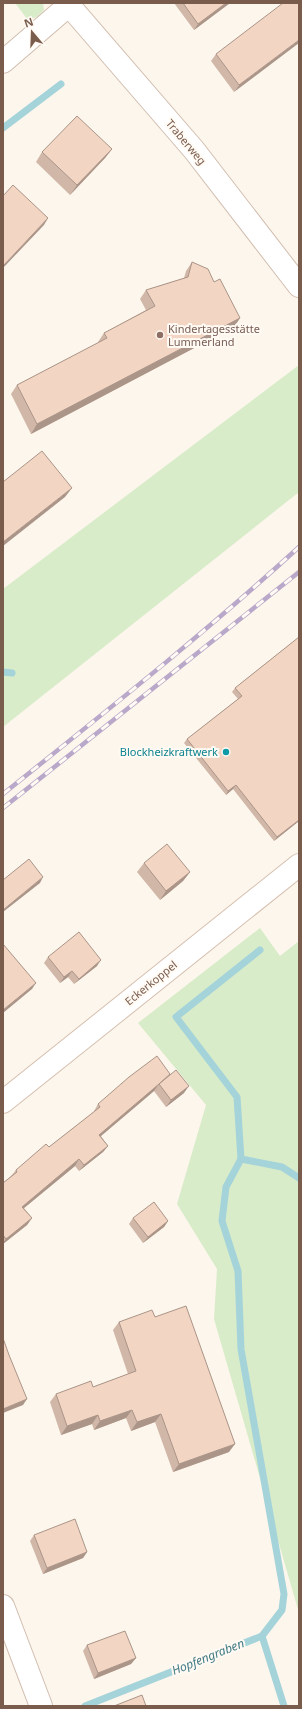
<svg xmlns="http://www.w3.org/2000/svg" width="302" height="1709" font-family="'Noto Sans',sans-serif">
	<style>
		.green { fill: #d8ecc9 }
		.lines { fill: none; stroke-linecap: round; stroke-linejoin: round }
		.stream { stroke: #a5d3da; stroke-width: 7 }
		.street-casing { stroke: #d1beb0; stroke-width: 24 }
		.secondary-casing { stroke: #d6c0b0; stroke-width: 24 }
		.street { stroke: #fff; stroke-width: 22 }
		.secondary { stroke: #fff; stroke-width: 22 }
		.rail-casing { stroke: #b9a8c9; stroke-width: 4.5 }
		.rail { stroke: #fffaf3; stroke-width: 3; stroke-dasharray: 9; stroke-linecap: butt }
		.wall { fill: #d1b7a8 }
		.shaded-wall { fill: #aa9588 }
		.building { fill: #f3d5c3; stroke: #aa9588 }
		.education-dot { fill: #8d6e63; stroke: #fffaf3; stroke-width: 1.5 }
		.culture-dot { fill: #0f9aa8; stroke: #fffaf3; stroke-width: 1.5 }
		.labels { text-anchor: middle; stroke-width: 4; stroke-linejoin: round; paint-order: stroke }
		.street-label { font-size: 11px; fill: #7a5c4d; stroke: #fffaf3 }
		.education-label { font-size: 11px; fill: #785e54; stroke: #fffaf3; text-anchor: start }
		.culture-label { font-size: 11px; fill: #0d838f; stroke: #fffaf3; text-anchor: end }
		.water-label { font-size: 12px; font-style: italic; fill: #437c86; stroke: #fffaf3 }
	</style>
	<rect width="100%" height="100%" fill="#fdf6ec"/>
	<g class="green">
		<polygon points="15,3 43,3 44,10 37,17 28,20"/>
		<polygon points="299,365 299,492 3,727 3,589"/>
		<polygon points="260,928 280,956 299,941 299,1613 214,1319 217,1269 177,1204 206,1105 138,1023"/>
	</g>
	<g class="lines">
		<g class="stream">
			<polyline points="3,128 61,84"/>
			<polyline points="3,672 12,673"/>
			<polyline points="260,950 176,1017 237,1097 241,1159 226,1187 222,1221 238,1271 241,1349 284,1594 282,1610 262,1636"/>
			<polyline points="241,1159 282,1167 299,1178"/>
			<polyline points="85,1706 262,1636 284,1706"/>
		</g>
		<g class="street-casing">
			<g id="street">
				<polyline points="67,3 194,150 299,286"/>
				<polyline points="3,62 68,6"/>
				<polyline points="3,1606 41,1706"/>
			</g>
		</g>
		<g class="secondary-casing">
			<polyline id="secondary" points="3,1102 299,865"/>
		</g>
		<use href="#street" class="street"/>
		<use href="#secondary" class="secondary"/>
		<g class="rail-casing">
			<g id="rail">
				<path d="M3,794c101,-81 201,-160 296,-247"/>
				<polyline points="3,808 299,572"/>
			</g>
		</g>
		<use href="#rail" class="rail"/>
	</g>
	<g class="wall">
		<polygon points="174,3 230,3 194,30"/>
		<polygon points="299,3 234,92 211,61 216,54"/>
		<polygon points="112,149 105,158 70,195 36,162 42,152"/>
		<polygon points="192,262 214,282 240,318 234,327 31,434 11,394 17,385 98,343 98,342 104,333 146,310 140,299 146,290 184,278 186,271"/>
		<polygon points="299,637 299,821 274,841 233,789 226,795 184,743 187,739 238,699 232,692 235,688"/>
		<polygon points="144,863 190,872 183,881 160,900 137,872"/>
		<polygon points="48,957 97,966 74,984 68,977 60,983 44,963"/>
		<polygon points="169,1076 184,1093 166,1107 154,1091 101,1136 108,1146 103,1152 79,1171 75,1166 24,1208 32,1218 27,1225 3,1244 3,1183 11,1176 16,1170 49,1147 94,1112 94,1111 98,1104"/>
		<polygon points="133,1218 168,1221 164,1227 143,1243 129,1224"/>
		<polygon points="155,1317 229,1452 173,1472 155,1422 131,1431 126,1418 94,1430 92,1424 61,1435 50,1402 56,1394 93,1387 128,1374 113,1330 119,1322"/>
		<polygon points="34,1535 87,1552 83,1558 43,1574 30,1541"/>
		<polygon points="87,1645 136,1658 131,1664 94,1679 83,1651"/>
	</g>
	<g class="shaded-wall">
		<polygon points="226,3 230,3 194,30 198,24"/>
		<polygon points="299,40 299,43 234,92 239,85"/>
		<polygon points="112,149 105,158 70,195 77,185"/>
		<polygon points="48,218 44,225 3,268 3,266"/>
		<polygon points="240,318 234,327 31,434 37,424"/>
		<polygon points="72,488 65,497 3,546 3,542"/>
		<polygon points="236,785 233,789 226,795 228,791"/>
		<polygon points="299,820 299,821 274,841 277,837"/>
		<polygon points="190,872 183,881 160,900 166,891"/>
		<polygon points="43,877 40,883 3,912 3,910"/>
		<polygon points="101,960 97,966 74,984 79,979"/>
		<polygon points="72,971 68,977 60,983 64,977"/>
		<polygon points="36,983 32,989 3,1013 3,1010"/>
		<polygon points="159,1084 154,1091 95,1141 99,1135"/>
		<polygon points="189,1086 184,1093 166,1107 171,1100"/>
		<polygon points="108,1146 103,1152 79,1171 84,1165"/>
		<polygon points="79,1159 75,1166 18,1213 22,1207"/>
		<polygon points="32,1218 27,1225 3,1244 3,1243 6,1239"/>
		<polygon points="168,1221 164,1227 143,1243 148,1237"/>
		<polygon points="27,1399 23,1405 3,1413 3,1409"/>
		<polygon points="132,1410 126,1418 94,1430 100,1421"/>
		<polygon points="161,1414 155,1422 131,1431 137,1422"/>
		<polygon points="98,1415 92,1424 61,1435 67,1426"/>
		<polygon points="235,1444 229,1452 173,1472 179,1464"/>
		<polygon points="87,1552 83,1558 43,1574 47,1568"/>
		<polygon points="136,1658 131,1664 94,1679 98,1673"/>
	</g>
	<g class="building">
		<polygon points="183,3 226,3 198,24"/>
		<polygon points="283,3 299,3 299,40 239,85 216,54"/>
		<polygon points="77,116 112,149 77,185 42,152"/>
		<polygon points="13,185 48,218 3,266 3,196"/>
		<polygon points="192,262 208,269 214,282 220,279 240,318 37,424 17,385 107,338 104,333 155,306 146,290 188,277"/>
		<polygon points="42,451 72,488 3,542 3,482"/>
		<polygon points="299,637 299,820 277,837 236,785 228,791 187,739 242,696 235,688"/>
		<polygon points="167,844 190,872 166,891 144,863"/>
		<polygon points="29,859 43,877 3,910 3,880"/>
		<polygon points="79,932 101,960 79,979 72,971 64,977 48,957"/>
		<polygon points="3,944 36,983 3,1010"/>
		<polygon points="157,1056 170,1074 159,1084 176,1070 189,1086 171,1100 159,1084 99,1135 108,1146 84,1165 79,1159 22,1207 32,1218 6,1239 3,1235 3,1183 17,1172 16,1170 46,1144 49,1147 100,1107 98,1104 129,1077"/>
		<polygon points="154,1202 168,1221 148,1237 133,1218"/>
		<polygon points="186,1306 235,1444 179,1464 161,1414 137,1422 132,1410 100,1421 98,1415 67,1426 56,1394 91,1381 93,1387 136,1371 119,1322 152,1310 155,1317"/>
		<polygon points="3,1338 9,1355 27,1399 3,1409"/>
		<polygon points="75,1519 87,1552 47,1568 34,1535"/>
		<polygon points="125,1631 136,1658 98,1673 87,1645"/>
		<polygon points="142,1695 146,1706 114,1706"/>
	</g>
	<circle class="education-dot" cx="160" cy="335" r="4"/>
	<circle class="culture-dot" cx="226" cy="752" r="4"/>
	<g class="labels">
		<g class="street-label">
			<text transform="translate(186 142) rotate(50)" y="4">Traberweg</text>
			<text transform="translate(151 983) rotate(-39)" y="4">Eckerkoppel</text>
		</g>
		<g class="education-label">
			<text x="168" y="333">Kindertagesstätte<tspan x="168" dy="13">Lummerland</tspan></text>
		</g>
		<g class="culture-label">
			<text x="218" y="756">Blockheizkraftwerk</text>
		</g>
		<g class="water-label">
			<text transform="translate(208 1657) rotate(-22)" y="4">Hopfengraben</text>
		</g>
	</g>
	<rect width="302" height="1709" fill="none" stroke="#7a5c4d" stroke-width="8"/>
	<g transform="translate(32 32) rotate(341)" stroke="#fffaf3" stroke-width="3" paint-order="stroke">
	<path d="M0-3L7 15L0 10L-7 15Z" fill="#7a5c4d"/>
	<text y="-6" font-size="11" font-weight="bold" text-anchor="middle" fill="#7a5c4d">N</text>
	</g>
</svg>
